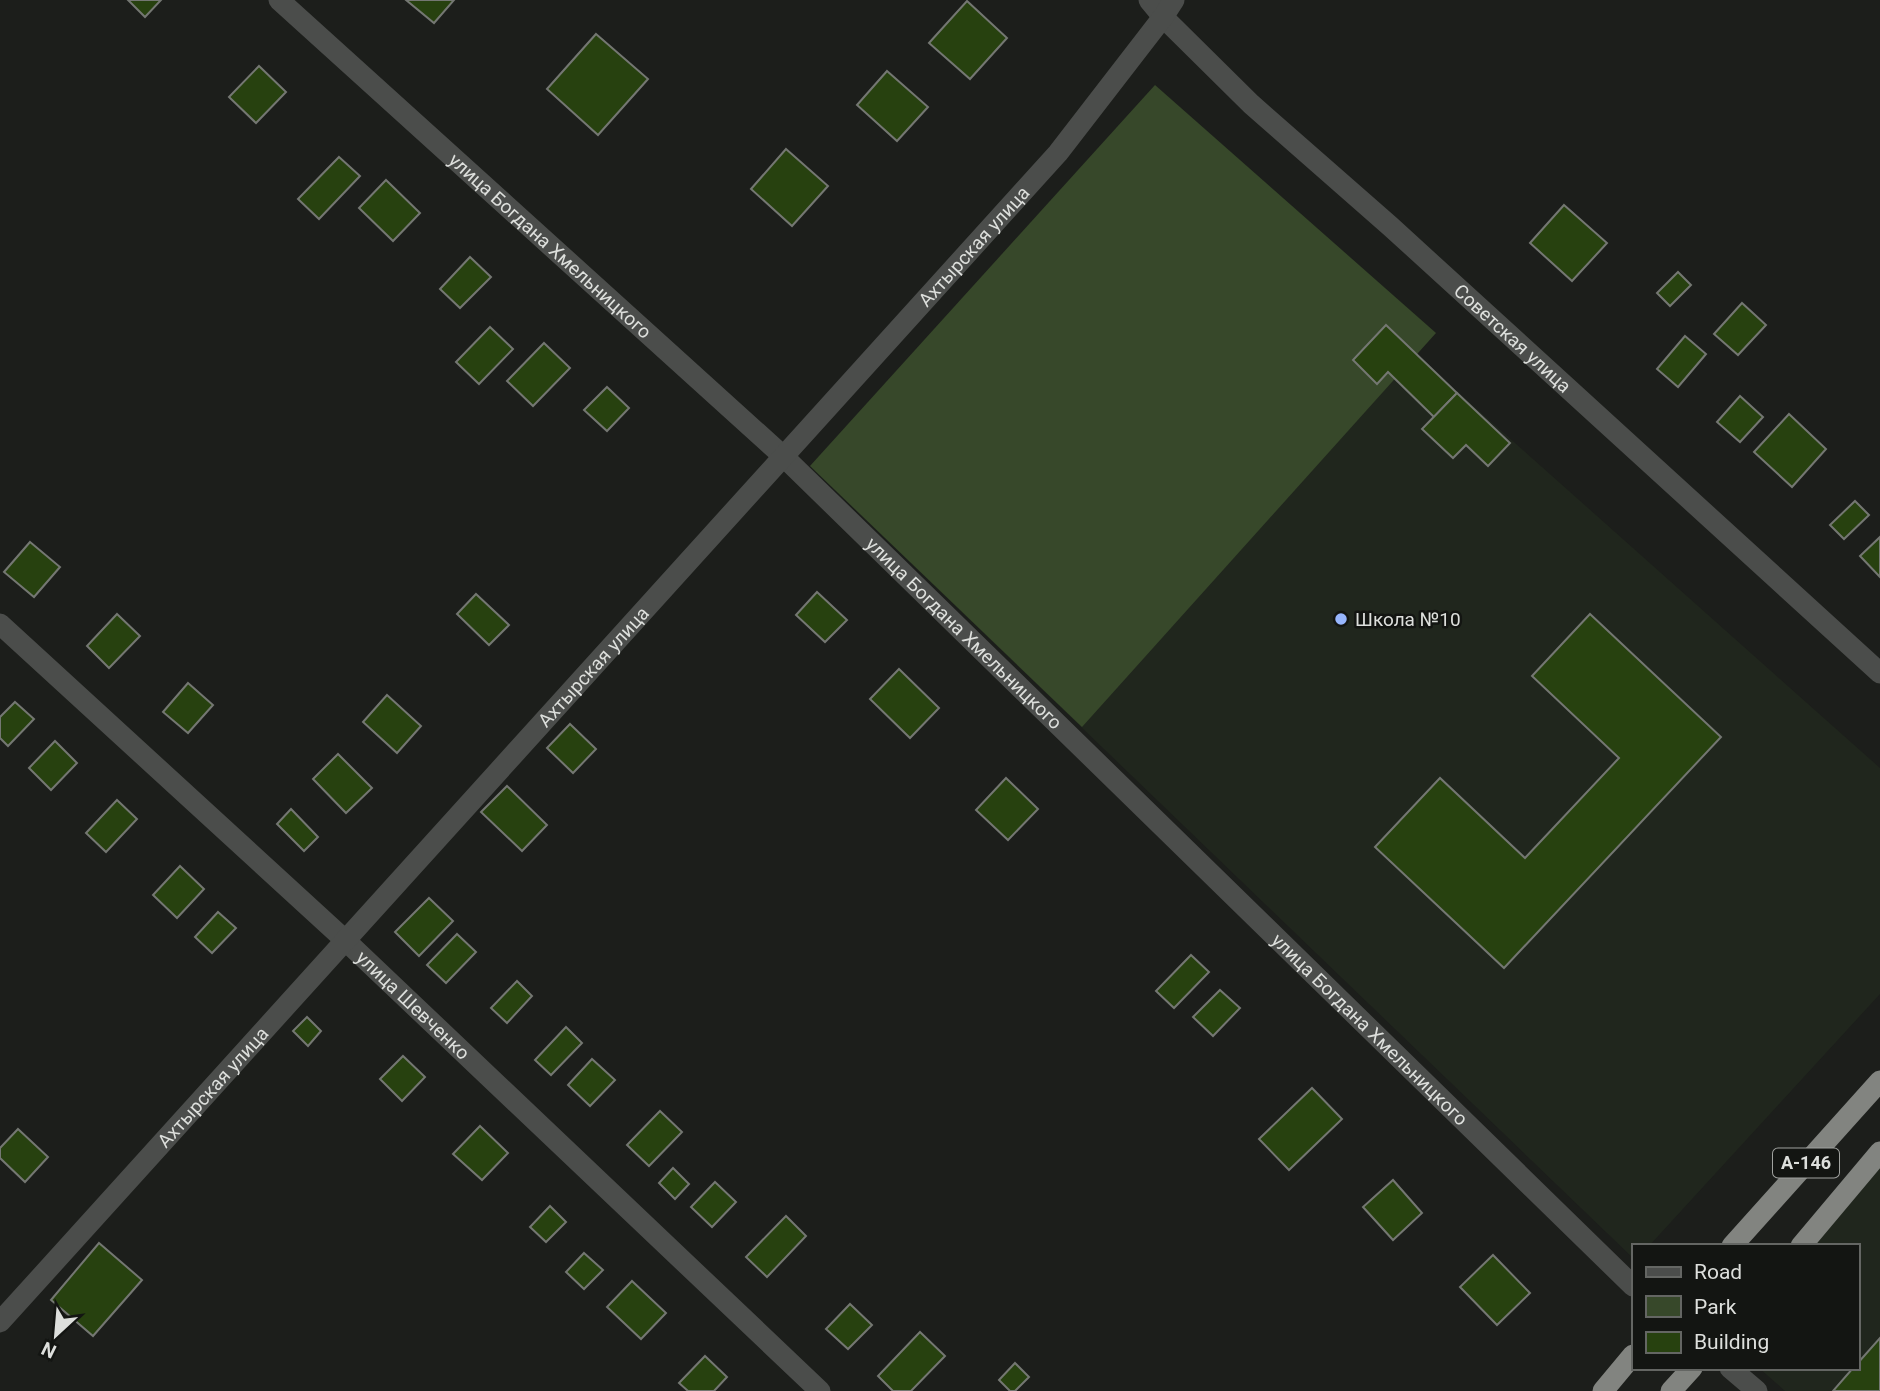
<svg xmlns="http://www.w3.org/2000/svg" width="1880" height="1391" font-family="Roboto,sans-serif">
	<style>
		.built { fill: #20261d }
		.green { fill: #37482a }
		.building { fill: #27410f; stroke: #747772; stroke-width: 2 }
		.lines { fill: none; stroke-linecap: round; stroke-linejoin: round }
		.minor { stroke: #4b4d4b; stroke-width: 21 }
		.trunk { stroke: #828480; stroke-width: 21 }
		.poi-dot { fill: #97b6fd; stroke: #131512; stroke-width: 2.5 }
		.labels { text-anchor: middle; stroke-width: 5; stroke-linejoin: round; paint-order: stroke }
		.shield { fill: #131512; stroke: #a0a29f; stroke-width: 2 }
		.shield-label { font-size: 18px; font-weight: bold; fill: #dddfdc }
		.street-label { font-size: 19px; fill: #dddfdc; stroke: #131512 }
		.poi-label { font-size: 19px; fill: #dddfdc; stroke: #131512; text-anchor: start }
	</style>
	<rect width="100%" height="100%" fill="#1c1e1b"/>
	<g class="built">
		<polygon points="1140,109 1880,768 1880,994 1649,1246 1633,1246 1633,1258 814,470"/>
		<polygon points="1880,1165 1880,1391 1785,1391 1759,1368 1857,1368 1857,1246 1808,1246"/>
	</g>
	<polygon class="green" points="1155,85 1436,333 1082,727 810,466"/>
	<g class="building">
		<polygon points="128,0 161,0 145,17"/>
		<polygon points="406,0 454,0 434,23"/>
		<polygon points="967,1 1007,38 970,79 929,43"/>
		<polygon points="596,34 648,79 598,135 547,89"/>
		<polygon points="259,66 286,92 256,123 229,97"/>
		<polygon points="887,71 928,107 897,141 857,105"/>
		<polygon points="786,149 828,186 792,226 751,189"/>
		<polygon points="339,157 360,176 319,219 298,199"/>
		<polygon points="386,180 420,213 393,241 359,208"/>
		<polygon points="1564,205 1607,243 1572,281 1530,243"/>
		<polygon points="470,257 491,277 460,308 440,289"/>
		<polygon points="1678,272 1691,285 1670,306 1657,293"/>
		<polygon points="1742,303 1766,325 1738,355 1714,334"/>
		<polygon points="1386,325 1457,393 1434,417 1388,372 1377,384 1353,360"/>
		<polygon points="490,327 513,349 479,384 456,362"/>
		<polygon points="1685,336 1706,354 1678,387 1657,369"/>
		<polygon points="544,343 570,368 533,406 507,381"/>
		<polygon points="607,387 629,408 607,431 584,410"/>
		<polygon points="1457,393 1510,443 1488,466 1466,445 1453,458 1422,429"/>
		<polygon points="1740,396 1763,417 1740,442 1717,422"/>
		<polygon points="1789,414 1826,449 1792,487 1754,452"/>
		<polygon points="1855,501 1869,515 1844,539 1830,525"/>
		<polygon points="1880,537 1880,577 1860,556"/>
		<polygon points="30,542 60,567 34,597 4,572"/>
		<polygon points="817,592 847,620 825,642 796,615"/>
		<polygon points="476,594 509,625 489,645 457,614"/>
		<polygon points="117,614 140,636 109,668 87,646"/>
		<polygon points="1590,614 1721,737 1504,968 1375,847 1440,778 1525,858 1619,758 1532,676"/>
		<polygon points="899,669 939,708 910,738 870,699"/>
		<polygon points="188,683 213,705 188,733 163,712"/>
		<polygon points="387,695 421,726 397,753 363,722"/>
		<polygon points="15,702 34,719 8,746 0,738 0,717"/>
		<polygon points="570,724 596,749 573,773 547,748"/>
		<polygon points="55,741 77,763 51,790 29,768"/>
		<polygon points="338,754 372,788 346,813 313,779"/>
		<polygon points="1006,778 1038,809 1008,840 976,810"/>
		<polygon points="507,786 547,825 522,851 481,812"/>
		<polygon points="117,800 137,819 106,852 86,833"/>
		<polygon points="291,809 318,837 304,851 277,824"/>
		<polygon points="180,866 204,889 177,918 153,895"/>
		<polygon points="429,898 453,921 419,956 395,932"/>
		<polygon points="218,912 236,928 212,953 195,937"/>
		<polygon points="457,934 476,952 446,983 427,965"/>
		<polygon points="1191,955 1209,972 1174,1008 1156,991"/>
		<polygon points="517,981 532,996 507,1023 491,1008"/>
		<polygon points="1220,990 1240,1008 1213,1036 1193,1017"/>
		<polygon points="307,1017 321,1031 308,1046 293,1031"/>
		<polygon points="566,1027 582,1043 551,1075 535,1060"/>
		<polygon points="403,1056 425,1077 402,1101 380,1079"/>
		<polygon points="592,1059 615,1080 590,1106 568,1085"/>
		<polygon points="1312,1088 1342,1119 1289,1170 1259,1139"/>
		<polygon points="660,1111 682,1132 649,1166 627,1145"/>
		<polygon points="480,1126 508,1153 482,1180 453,1154"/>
		<polygon points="18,1129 48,1157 25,1182 0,1158 0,1148"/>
		<polygon points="673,1168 689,1184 675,1199 659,1183"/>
		<polygon points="1393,1180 1422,1213 1393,1240 1363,1207"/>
		<polygon points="715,1182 736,1202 712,1227 691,1207"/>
		<polygon points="550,1206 566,1222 546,1242 530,1227"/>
		<polygon points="786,1216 806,1236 767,1277 746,1257"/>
		<polygon points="99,1243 142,1280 93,1336 51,1300"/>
		<polygon points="584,1253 603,1270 584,1289 566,1272"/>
		<polygon points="1493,1255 1530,1293 1497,1325 1460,1287"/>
		<polygon points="632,1281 666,1313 641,1339 607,1307"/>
		<polygon points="850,1304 872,1325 848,1349 826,1329"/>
		<polygon points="920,1332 945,1356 911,1391 893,1391 878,1376"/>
		<polygon points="1880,1338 1880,1391 1833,1391 1853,1368 1857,1368 1857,1364"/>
		<polygon points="705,1356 727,1377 714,1391 688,1391 679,1383"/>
		<polygon points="1015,1363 1029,1377 1015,1391 1010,1391 999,1380"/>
	</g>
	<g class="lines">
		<g class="minor">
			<path id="s1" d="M279,0l504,456 850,830"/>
			<path id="s2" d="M1149,0l14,17 88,87 139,122 490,447"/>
			<path id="s3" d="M0,624l346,317 474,450"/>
			<path id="s4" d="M0,1322l1058,-1169 105,-136 11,-17"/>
			<polyline points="1730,1368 1757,1391"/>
		</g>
		<g class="trunk">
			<polyline points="1732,1246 1880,1081"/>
			<polyline points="1801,1246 1880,1152"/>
			<polyline points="1603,1391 1633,1355"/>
			<polyline points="1671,1391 1692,1368"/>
		</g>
	</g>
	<circle class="poi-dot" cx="1341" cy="619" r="7"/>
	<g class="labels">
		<rect class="shield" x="1773" y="1148.5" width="66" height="29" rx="5"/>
		<g class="shield-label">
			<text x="1806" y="1169">А-146</text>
		</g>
		<g class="street-label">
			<text dy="7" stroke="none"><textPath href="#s1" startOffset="366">улица Богдана Хмельницкого</textPath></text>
			<text dy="7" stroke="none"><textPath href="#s4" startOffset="1451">Ахтырская улица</textPath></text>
			<text dy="7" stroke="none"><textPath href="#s2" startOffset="497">Советская улица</textPath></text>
			<text dy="7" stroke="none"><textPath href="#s1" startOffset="933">улица Богдана Хмельницкого</textPath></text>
			<text dy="7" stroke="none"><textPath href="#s4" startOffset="884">Ахтырская улица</textPath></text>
			<text dy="7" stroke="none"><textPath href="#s3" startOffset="562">улица Шевченко</textPath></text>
			<text dy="7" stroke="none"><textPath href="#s1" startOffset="1500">улица Богдана Хмельницкого</textPath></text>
			<text dy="7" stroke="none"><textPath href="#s4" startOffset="317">Ахтырская улица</textPath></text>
		</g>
		<g class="poi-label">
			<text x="1355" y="626">Школа №10</text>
		</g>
	</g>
	<rect x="1632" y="1244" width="228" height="126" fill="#131512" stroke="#646663" stroke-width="2"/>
	<rect x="1646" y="1267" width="35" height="10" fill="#4b4d4b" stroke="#646663" stroke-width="2"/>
	<text x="1694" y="1279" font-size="21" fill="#dddfdc">Road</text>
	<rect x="1646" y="1296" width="35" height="21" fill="#37482a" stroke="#646663" stroke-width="2"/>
	<text x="1694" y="1314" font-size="21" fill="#dddfdc">Park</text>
	<rect x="1646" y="1332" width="35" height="21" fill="#27410f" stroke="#646663" stroke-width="2"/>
	<text x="1694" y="1349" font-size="21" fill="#dddfdc">Building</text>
	<g transform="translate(56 1335) rotate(206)" stroke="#131512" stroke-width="5" paint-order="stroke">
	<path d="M0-5L12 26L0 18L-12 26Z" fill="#dddfdc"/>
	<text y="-10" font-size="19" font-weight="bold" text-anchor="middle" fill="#dddfdc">N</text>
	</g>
</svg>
